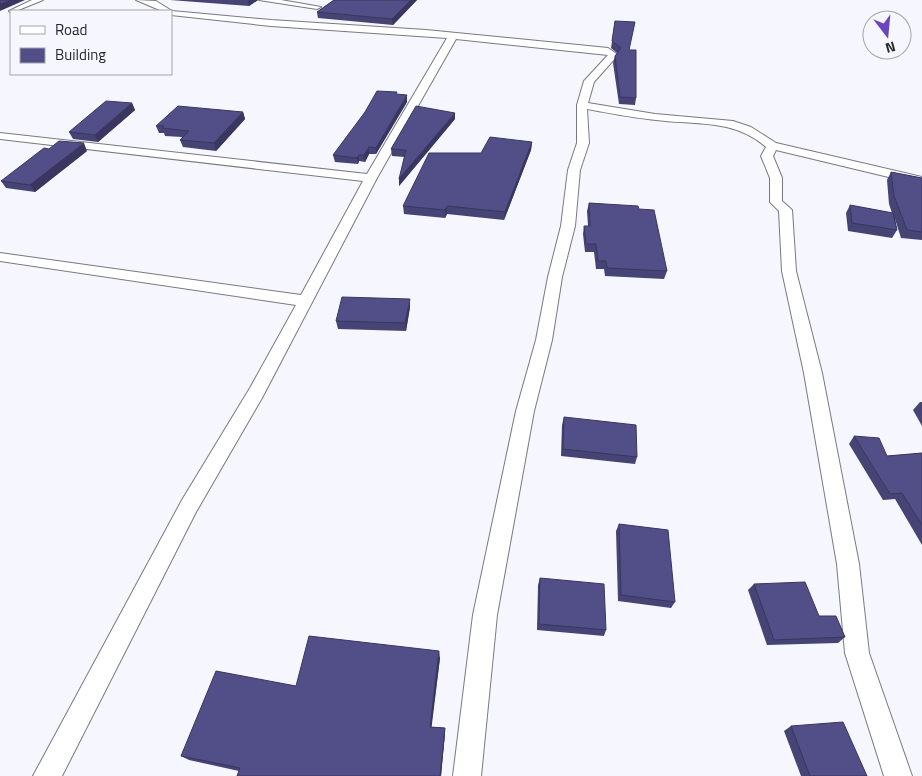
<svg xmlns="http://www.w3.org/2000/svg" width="922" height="776" font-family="'Titillium Web',sans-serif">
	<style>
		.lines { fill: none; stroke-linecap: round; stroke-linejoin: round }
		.street-casing { stroke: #797980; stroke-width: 2 }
		.street { fill: #fff; fill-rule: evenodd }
		.wall { fill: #464375 }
		.shaded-wall { fill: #39375f }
		.building { fill: #514e88; stroke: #39375f }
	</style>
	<rect width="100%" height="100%" fill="#f6f6fe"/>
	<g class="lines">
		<g class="street-casing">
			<g id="street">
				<polygon points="32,0 43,0 11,13 9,11"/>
				<path d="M136,0l20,1 16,10 99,9 155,10 182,18 10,7 -24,27 -6,21 67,11 78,7 18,6 25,16 146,34v8l-146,-35 -3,6 9,22v23l10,9 4,61 26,102 37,191 10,89 43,123h-28l-39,-123 -8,-89 -33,-191 -22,-102 -3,-60 -9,-9v-24l-9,-22 5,-9c-31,-28 -71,-22 -110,-27 -23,-2 -46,-7 -69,-11l2,34 -9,27 -5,56 -13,51 -10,63 -18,71 -37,204 -16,161h-28l20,-161 43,-204 20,-71 12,-63 13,-51 7,-56 9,-27v-38l7,-24 24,-26 -152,-16 -79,139 -115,220 -66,114 -134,264h-29l149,-276 68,-112 46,-83 -296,-44v-8l301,42 62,-114 -363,-42v-6l367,41 80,-136 -176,-12 -100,-11v-4h-9z"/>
				<polygon points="259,0 281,0 321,7 317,9"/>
			</g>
		</g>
		<use href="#street" class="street"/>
	</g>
	<g class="wall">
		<polygon points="170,0 258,0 249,6"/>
		<polygon points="334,0 417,0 393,25 318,18 317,12"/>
		<polygon points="615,21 629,50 636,98 635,105 619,104 613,63 615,56 617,53 611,48"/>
		<polygon points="398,94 407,102 376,154 369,154 365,162 359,161 358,164 335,162 333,155"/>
		<polygon points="132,103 135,110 98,142 73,139 69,132"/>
		<polygon points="243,112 245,119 216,151 183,147 180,140 182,137 165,136 164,133 159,133 156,126"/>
		<polygon points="455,119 399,186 399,179 405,157 392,156 391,149"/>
		<polygon points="532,142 531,150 504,220 447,214 445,218 404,214 403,206 481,153"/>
		<polygon points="87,151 35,192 6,188 1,181"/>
		<polygon points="891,172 922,178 922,240 901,238 895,219 897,230 892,238 848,231 846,213 850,205 892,213 889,204 887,180"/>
		<polygon points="589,203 639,209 667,271 664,279 605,276 604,269 596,269 594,252 585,252 583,234 584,226 588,226 587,211"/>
		<polygon points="410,307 406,331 338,329 336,321"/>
		<polygon points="920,402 922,402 922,426 913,410"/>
		<polygon points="564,417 637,457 635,464 561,456 562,425"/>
		<polygon points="854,436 887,456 922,453 922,545 895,499 883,500 849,444"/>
		<polygon points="619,524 675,602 671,608 618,601 616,531"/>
		<polygon points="540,578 606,630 604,636 537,630 538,585"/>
		<polygon points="754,584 819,616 845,637 838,643 767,645 748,590"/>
		<polygon points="440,658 431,727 445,728 445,733 441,776 237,776 239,771 189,760 181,756 296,686"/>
		<polygon points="791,726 867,776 801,776 784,731"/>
	</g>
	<g class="shaded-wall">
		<polygon points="10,0 25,0 0,11 0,4"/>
		<polygon points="249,0 258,0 249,6 248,1"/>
		<polygon points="411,0 417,0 393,25 392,19"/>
		<polygon points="407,95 407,102 376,154 376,148"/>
		<polygon points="132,103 135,110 98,142 95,135"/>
		<polygon points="243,112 245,119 216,151 214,143"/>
		<polygon points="455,113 455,119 399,186 399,179"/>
		<polygon points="532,142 531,150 504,220 505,212"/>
		<polygon points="84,143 87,151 35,192 30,185"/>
		<polygon points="369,147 369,154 365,162 364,155"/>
		<polygon points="359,155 359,161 358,164 357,158"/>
		<polygon points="447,206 447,214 445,218 445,210"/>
		<polygon points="410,299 410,307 406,331 405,323"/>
		<polygon points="439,651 440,658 431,732 430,727"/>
		<polygon points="445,728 445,733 441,776 440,776"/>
	</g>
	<g class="building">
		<polygon points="0,0 10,0 0,4"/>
		<polygon points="334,0 411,0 392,19 317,12"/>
		<polygon points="615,21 635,22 629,50 636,50 636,98 620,97 615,56 621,48 612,41"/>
		<polygon points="377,91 397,92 396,94 407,95 376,148 369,147 364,155 359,155 357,158 333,155 365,112"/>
		<polygon points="106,101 132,103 95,135 69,132"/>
		<polygon points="178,106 243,112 214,143 180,140 189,131 162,128 164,126 156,126"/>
		<polygon points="416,106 455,113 399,179 406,150 391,149"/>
		<polygon points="490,137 532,142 505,212 447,206 445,210 403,206 429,153 481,153"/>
		<polygon points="59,141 84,143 30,185 1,181 44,148 49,149"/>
		<polygon points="891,172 922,178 922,232 907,230 894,196"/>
		<polygon points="589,203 638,206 639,209 654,210 667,271 607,268 606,261 598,261 596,244 586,244 584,226 590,226"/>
		<polygon points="850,205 893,213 897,230 852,223"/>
		<polygon points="342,297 410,299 405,323 336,321"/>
		<polygon points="564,417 636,425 637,457 563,449"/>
		<polygon points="854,436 879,438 887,456 922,453 922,525 902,493 890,494"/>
		<polygon points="619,524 668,530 675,602 621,595"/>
		<polygon points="540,578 604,584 606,630 539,624"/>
		<polygon points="805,582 819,616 836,616 845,637 774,640 754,584"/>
		<polygon points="309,636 439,651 430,727 445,728 440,776 237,776 240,768 181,756 216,671 296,686"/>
		<polygon points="843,722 867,776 810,776 791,726"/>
	</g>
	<rect x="10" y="10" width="162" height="65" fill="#f6f6fe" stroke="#a4a4aa"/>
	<rect x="20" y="26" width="25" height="8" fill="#ffffff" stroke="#a4a4aa"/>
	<text x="55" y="35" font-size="15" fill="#28282b">Road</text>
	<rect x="20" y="48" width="25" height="15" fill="#514e88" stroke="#a4a4aa"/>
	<text x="55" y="60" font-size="15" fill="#28282b">Building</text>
	<g transform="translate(887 35) rotate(164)"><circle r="24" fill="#f6f6fe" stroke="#a4a4aa"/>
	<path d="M0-4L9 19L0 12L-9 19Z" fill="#6946be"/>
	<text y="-8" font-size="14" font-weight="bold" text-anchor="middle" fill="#28282b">N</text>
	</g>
</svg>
